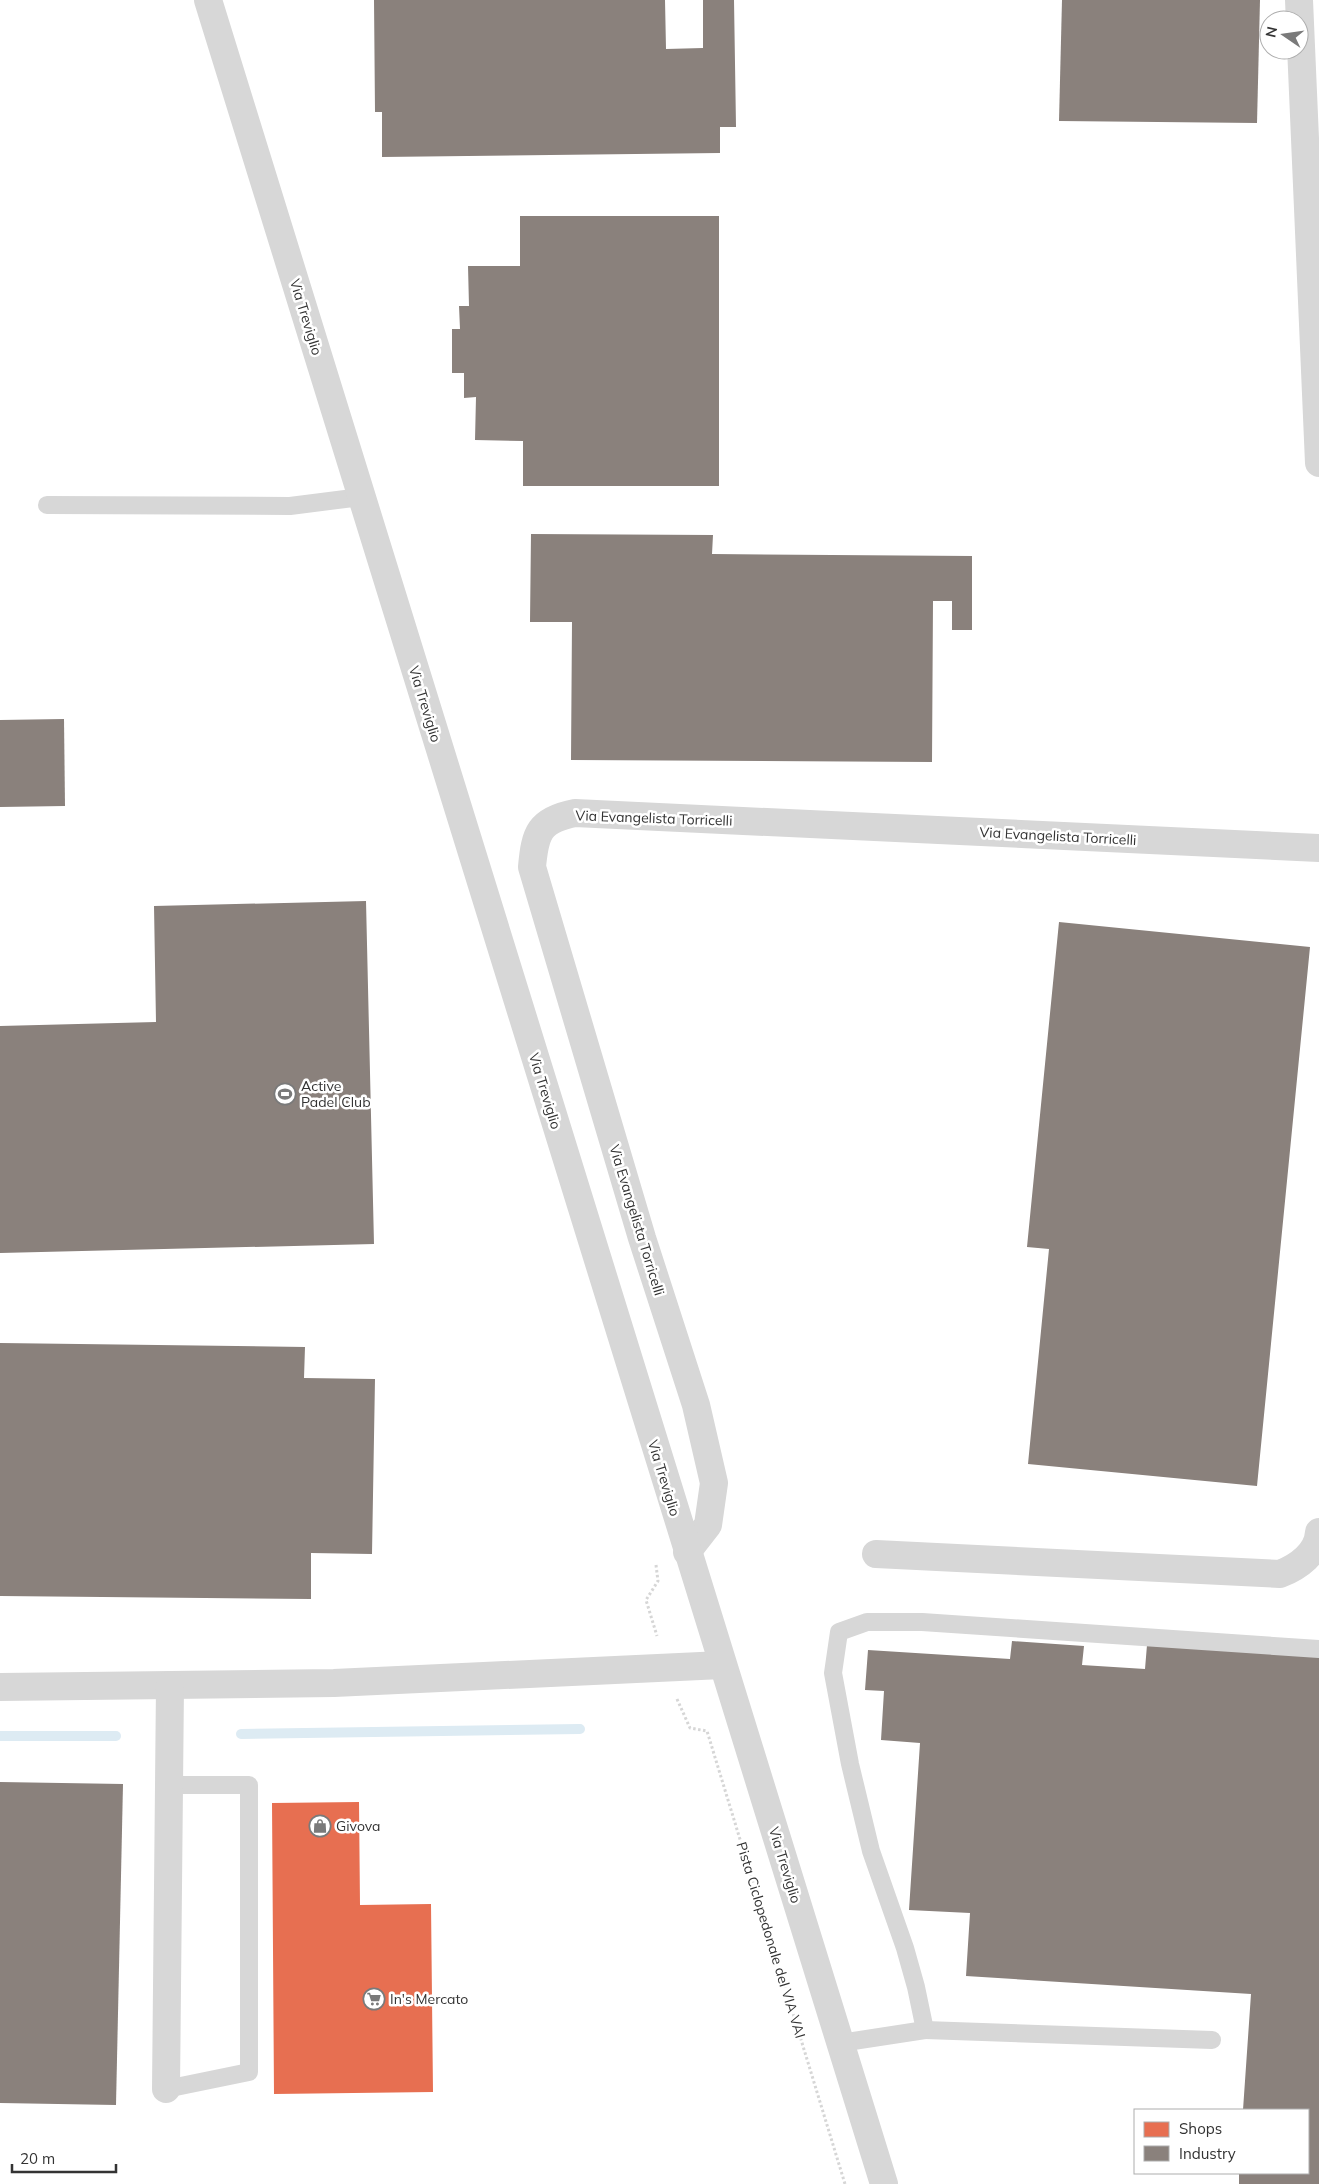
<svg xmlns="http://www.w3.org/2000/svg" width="1319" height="2184" font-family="Mulish,sans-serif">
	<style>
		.shops { fill: #e76f51 }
		.industry { fill: #8a817c }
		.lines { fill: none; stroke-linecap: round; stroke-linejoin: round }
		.stream { stroke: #ddebf3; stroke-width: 10 }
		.path { stroke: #d6d6d6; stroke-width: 3; stroke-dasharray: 2.5 2.5; stroke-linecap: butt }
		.service { stroke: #d7d7d7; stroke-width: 18 }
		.minor { stroke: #d7d7d7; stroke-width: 28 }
		.tertiary { stroke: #d7d7d7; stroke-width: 28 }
		.labels { text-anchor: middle; stroke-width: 5; stroke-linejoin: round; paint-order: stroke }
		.street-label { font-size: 14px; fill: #333; stroke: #fff }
		.poi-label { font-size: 14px; fill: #333; stroke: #fff; text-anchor: start }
	</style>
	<rect width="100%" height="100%" fill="#fff"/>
	<polygon class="shops" points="359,1802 360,1905 431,1904 433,2092 274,2094 272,1803"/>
	<g class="industry">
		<polygon points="374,0 665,0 666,49 703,48 703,0 734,0 736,127 720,127 720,153 382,157 382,112 375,112"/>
		<polygon points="1062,0 1260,0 1257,123 1059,121"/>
		<polygon points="520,216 719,216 719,486 523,486 523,441 475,440 476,397 464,398 464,373 452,373 452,329 460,329 459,306 469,306 468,266 520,266"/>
		<polygon points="531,534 713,535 712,554 972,556 972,630 952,630 952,601 933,601 932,762 571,760 572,622 530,622"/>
		<polygon points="64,719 65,806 0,807 0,720"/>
		<polygon points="366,901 374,1244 0,1253 0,1026 156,1022 154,906"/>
		<polygon points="1059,922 1310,947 1257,1486 1028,1464 1049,1249 1027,1247"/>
		<polygon points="0,1343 305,1347 304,1378 375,1379 372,1554 311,1553 311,1599 0,1596"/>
		<polygon points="1012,1641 1084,1646 1082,1665 1145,1669 1147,1645 1319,1656 1319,2184 1239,2184 1239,2173 1308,2173 1308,2110 1243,2110 1251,1994 966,1976 970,1913 909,1910 920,1743 881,1740 884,1691 865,1690 868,1650 1010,1659"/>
		<polygon points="0,1782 123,1784 116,2105 0,2103"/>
	</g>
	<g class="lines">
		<g class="stream">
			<polyline points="241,1734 580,1729"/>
			<polyline points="0,1736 116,1736"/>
		</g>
		<g class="path">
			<polyline points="656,1565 658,1581 646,1600 657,1636"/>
			<polyline points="677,1699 690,1728 707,1731 845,2184"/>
		</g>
		<g class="service">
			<polyline points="47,505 290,506 361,497"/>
			<polyline points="925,2030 1212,2040"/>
			<polyline points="840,2043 925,2030 916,1987 905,1948 871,1851 850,1764 833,1673 839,1632 867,1622 922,1622 1319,1649"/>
			<polyline points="166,2089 249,2072 249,1785 169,1785"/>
		</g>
		<g class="minor">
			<polyline points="1299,0 1319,463"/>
			<path d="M687,1552l21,-27 6,-42 -18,-78 -54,-167 -110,-371c3,-34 7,-47 43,-54l744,35"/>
			<path d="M876,1554l404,20c18,-7 38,-21 39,-42"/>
			<polyline points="0,1687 334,1683 722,1665"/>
			<polyline points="166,2089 170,1685"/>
		</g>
		<polyline class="tertiary" points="208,0 884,2184"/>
	</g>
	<defs>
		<g id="stadium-ring" transform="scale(1.125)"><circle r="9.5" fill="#fff" stroke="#7a7a7a" stroke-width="1.5"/><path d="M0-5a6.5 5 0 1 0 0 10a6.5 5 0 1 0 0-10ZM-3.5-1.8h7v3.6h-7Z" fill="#7a7a7a"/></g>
		<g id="shop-ring" transform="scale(1.125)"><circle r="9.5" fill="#fff" stroke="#7a7a7a" stroke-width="1.5"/><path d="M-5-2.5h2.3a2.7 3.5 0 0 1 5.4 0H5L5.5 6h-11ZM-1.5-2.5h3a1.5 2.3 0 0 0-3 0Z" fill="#7a7a7a"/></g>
		<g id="supermarket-ring" transform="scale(1.125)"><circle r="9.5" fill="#fff" stroke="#7a7a7a" stroke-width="1.5"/><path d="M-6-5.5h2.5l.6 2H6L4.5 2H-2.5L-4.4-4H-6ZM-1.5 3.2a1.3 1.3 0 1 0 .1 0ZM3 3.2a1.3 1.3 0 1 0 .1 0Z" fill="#7a7a7a"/></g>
	</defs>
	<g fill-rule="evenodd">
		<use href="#stadium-ring" x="285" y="1094"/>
		<use href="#shop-ring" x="320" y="1826"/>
		<use href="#supermarket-ring" x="374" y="1999"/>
	</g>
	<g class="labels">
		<g class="street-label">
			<text transform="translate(306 317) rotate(73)" y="5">Via Treviglio</text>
			<text transform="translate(425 704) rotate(73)" y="5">Via Treviglio</text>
			<text transform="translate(654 818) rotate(2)" y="5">Via Evangelista Torricelli</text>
			<text transform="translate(1058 836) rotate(3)" y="5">Via Evangelista Torricelli</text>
			<text transform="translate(545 1091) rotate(73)" y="5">Via Treviglio</text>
			<text transform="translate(637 1220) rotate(73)" y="5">Via Evangelista Torricelli</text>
			<text transform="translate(664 1478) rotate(73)" y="5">Via Treviglio</text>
			<text transform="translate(785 1865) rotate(73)" y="5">Via Treviglio</text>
			<text transform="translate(771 1940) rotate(73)" y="5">Pista Ciclopedonale del VIA VAI</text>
		</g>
		<g class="poi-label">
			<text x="301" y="1091">Active<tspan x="301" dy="16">Padel Club</tspan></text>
			<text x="336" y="1831">Givova</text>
			<text x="390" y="2004">In's Mercato</text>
		</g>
	</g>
	<rect x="1134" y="2109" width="175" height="65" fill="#ffffff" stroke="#adadad"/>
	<rect x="1144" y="2122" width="25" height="15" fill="#e76f51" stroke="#adadad"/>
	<text x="1179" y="2134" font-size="15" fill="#333333">Shops</text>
	<rect x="1144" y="2146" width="25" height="15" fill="#8a817c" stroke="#adadad"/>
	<text x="1179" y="2159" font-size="15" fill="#333333">Industry</text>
	<g transform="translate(1284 35) rotate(283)"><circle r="24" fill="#ffffff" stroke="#adadad"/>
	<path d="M0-4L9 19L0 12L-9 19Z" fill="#7a7a7a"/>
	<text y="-8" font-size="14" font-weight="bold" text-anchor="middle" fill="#333333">N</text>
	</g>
	<path d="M12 2164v8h104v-8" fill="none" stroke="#333333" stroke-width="2.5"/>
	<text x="20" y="2164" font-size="15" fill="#333333" stroke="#ffffff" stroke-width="4" paint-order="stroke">20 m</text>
</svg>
